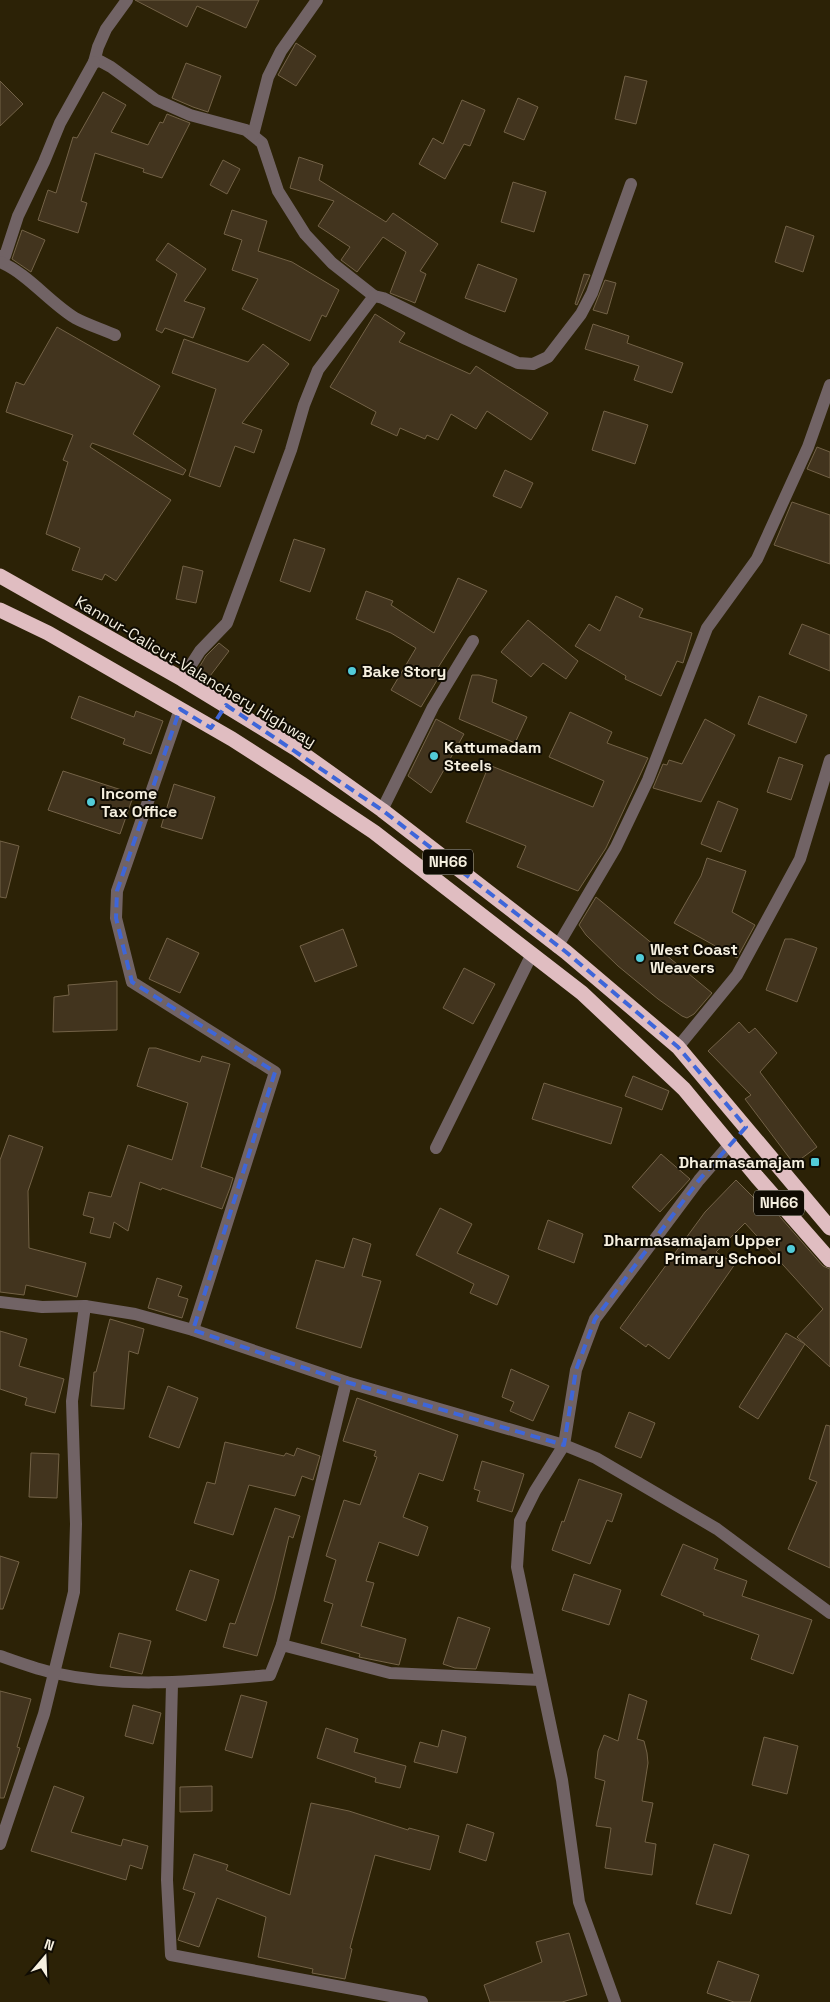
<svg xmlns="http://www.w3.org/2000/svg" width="830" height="2002" font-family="'Space Grotesk',sans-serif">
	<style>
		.building { fill: #42341e; stroke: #736247 }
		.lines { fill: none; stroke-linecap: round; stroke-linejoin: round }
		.street { stroke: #716365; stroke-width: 12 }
		.highway { stroke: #e0bdc1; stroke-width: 15 }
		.marked { fill: none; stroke: #3e66d9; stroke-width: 4; stroke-dasharray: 10 6; stroke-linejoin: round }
		.poi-dot { fill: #52cbd8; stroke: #100c03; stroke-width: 2 }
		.labels { text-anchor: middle; stroke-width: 4; stroke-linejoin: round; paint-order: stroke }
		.shield { fill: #100c03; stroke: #b1ac9e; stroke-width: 1 }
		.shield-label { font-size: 15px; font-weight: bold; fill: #f6f0e0 }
		.street-label { font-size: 16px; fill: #f6f0e0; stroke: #100c03 }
		.poi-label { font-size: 16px; font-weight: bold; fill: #f6f0e0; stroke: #100c03; text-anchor: start }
	</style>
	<rect width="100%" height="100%" fill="#2c2206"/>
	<g class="building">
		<polygon points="135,0 259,0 246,28 197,6 187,27"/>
		<polygon points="296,43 316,56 296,86 278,75"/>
		<polygon points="186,63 221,76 208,112 193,107 172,98"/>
		<polygon points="625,76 647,81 636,124 615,119"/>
		<polygon points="0,81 23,104 0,126"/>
		<polygon points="103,92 126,105 111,132 148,145 160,122 163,123 167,114 190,123 162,178 143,172 144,169 95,153 81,201 87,203 78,233 38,220 48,190 56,193 73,137 77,138"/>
		<polygon points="518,98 538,107 524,140 504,132"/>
		<polygon points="462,100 485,110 470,146 464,144 445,179 419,164 433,138 443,144"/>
		<polygon points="299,157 323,165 319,180 386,222 393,213 438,244 420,271 426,274 415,303 390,293 406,252 383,237 357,272 341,260 350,247 318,226 334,201 290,188"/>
		<polygon points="223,160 240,169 227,194 210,185"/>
		<polygon points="513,182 546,192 534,232 501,222"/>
		<polygon points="232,210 267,221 258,251 292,262 339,290 326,317 322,315 310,341 242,309 258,279 232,270 242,240 224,234"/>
		<polygon points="786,226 814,236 803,272 775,262"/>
		<polygon points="22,230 45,240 31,272 12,259"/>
		<polygon points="168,243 206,269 184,301 205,308 193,338 165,328 162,333 156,330 177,274 156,260"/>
		<polygon points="478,264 517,279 505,312 465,298"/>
		<polygon points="584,274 590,275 577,305 575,304"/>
		<polygon points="605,280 616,283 607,314 593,310"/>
		<polygon points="375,314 405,333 399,342 470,374 476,366 548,413 531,440 487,411 476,429 451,414 438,440 427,435 425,439 400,428 397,436 371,424 376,412 330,387"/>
		<polygon points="593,324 629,336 627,343 683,363 672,393 634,380 639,366 585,349"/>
		<polygon points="57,327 160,386 133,434 186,470 183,475 92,443 90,447 171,500 116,581 105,574 102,580 72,570 80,548 46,534 68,462 63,460 73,435 6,412 16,382 24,385"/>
		<polygon points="184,339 248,362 263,344 289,364 242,423 262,430 254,453 235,446 220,487 189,476 216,389 172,373"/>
		<polygon points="604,411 648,425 635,464 592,450"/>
		<polygon points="817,447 830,452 830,478 807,469"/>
		<polygon points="505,470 533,483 521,508 493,496"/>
		<polygon points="792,502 830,515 830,564 774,545"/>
		<polygon points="294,539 325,549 310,592 280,581"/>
		<polygon points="183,566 203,571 196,603 176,599"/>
		<polygon points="458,578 487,591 434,674 439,677 421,707 391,690 416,648 391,633 356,619 366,591 393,601 391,605 434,633"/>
		<polygon points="616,596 643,609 639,617 692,633 683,663 677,661 661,696 625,679 626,676 575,646 589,624 600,631"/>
		<polygon points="528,620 578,661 566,679 543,663 531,677 501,652"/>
		<polygon points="802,624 830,635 830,671 789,654"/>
		<polygon points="219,643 229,651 207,680 197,671 206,656"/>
		<polygon points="472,675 479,675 497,680 492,702 527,717 515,743 459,719"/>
		<polygon points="79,696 134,717 136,711 163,721 151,754 123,744 125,739 71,718"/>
		<polygon points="759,696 807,715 796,743 748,724"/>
		<polygon points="570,712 612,732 607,743 648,758 606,848 578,891 517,867 526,846 466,822 489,765 593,807 604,781 549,757"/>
		<polygon points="436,719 464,734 431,793 408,776"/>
		<polygon points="705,719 735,735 701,802 653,788 663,764 667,765 669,760 682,764"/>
		<polygon points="779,757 803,765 791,800 767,792"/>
		<polygon points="63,771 134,794 120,834 48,810"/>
		<polygon points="174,784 215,797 202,839 161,827"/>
		<polygon points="718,801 738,809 721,852 701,844"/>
		<polygon points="0,841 19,846 6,898 0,897"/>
		<polygon points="707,858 746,871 732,912 755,925 737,958 674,923 701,876"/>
		<polygon points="596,897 712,993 694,1014 687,1018 682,1016 658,999 618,966 586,935 579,925"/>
		<polygon points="343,929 357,966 315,982 300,946"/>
		<polygon points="167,938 199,953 180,993 149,979"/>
		<polygon points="785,939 792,939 817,948 797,1002 766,990"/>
		<polygon points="464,968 495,984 473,1024 443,1008"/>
		<polygon points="117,981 117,1030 53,1032 54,997 69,995 68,985"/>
		<polygon points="739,1022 749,1033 755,1028 777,1053 760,1072 817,1147 794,1164 745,1099 751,1095 708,1051"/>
		<polygon points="149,1048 156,1048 200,1062 202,1056 230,1064 201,1167 233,1178 230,1188 222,1209 162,1188 161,1190 140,1182 128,1231 114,1222 110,1238 90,1233 94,1218 83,1215 89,1192 111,1197 128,1145 172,1160 188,1103 137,1086"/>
		<polygon points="633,1076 669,1091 662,1110 625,1096"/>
		<polygon points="544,1083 622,1108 611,1144 532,1119"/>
		<polygon points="9,1135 43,1147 28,1191 29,1248 86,1263 77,1297 26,1285 24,1295 0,1292 0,1160"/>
		<polygon points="661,1154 690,1179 660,1212 632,1187"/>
		<polygon points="736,1180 770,1214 774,1210 823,1266 830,1269 830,1367 797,1337 823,1309 745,1223 716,1252 735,1264 669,1359 648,1344 646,1347 620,1328 705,1212"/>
		<polygon points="440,1208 472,1224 457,1253 509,1276 497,1305 470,1293 474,1284 416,1255"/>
		<polygon points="548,1220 583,1234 574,1263 538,1249"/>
		<polygon points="353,1238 371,1244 362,1276 381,1281 361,1348 296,1328 316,1260 344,1268"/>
		<polygon points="157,1278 182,1286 178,1296 188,1299 182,1318 148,1308"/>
		<polygon points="110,1319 144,1329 138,1354 129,1351 124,1409 91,1406 94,1372 96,1372"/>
		<polygon points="0,1331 27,1339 19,1366 64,1379 55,1413 25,1405 27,1398 0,1389"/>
		<polygon points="786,1333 805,1344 758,1419 739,1407"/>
		<polygon points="511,1369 549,1386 533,1421 510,1411 514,1402 502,1397"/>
		<polygon points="168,1386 198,1398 179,1448 149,1437"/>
		<polygon points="357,1398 458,1435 443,1481 419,1473 403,1517 428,1527 418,1556 379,1542 366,1581 374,1583 361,1626 406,1639 399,1665 359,1657 360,1654 321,1643 333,1604 324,1601 336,1560 326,1556 344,1500 360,1505 377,1457 374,1456 376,1451 343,1441"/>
		<polygon points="629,1412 655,1423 641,1458 615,1447"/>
		<polygon points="826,1425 830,1426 830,1568 788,1549 817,1482 809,1479"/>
		<polygon points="225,1442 284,1456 286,1453 294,1456 297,1448 320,1456 313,1480 302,1476 295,1496 249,1485 233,1535 194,1523 207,1482 215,1484"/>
		<polygon points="31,1453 59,1454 57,1498 29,1497"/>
		<polygon points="482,1461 524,1474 512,1512 477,1501 480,1491 474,1489"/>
		<polygon points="579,1479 622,1494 612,1522 607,1520 590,1564 552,1550 562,1521 564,1522"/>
		<polygon points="275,1508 300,1516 293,1538 289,1536 274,1599 257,1656 223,1647 230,1623 235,1624"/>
		<polygon points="683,1544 718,1559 714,1569 747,1581 742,1596 812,1620 793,1674 751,1659 759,1635 703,1615 704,1613 661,1595"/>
		<polygon points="0,1556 19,1562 3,1609 0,1609"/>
		<polygon points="190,1570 219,1580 206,1621 176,1610"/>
		<polygon points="574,1574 621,1590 609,1625 562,1610"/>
		<polygon points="458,1617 490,1628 476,1669 455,1668 443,1664"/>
		<polygon points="119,1633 151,1641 142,1674 110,1667"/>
		<polygon points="0,1691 31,1699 17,1747 20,1748 4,1798 0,1798"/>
		<polygon points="629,1694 647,1701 637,1739 644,1741 647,1753 648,1763 642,1801 653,1803 645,1842 656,1844 652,1875 605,1868 611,1828 596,1826 605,1781 595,1778 598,1751 604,1735 618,1741"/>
		<polygon points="241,1695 267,1702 252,1758 225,1750"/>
		<polygon points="133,1705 161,1713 153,1744 125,1736"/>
		<polygon points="326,1728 358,1739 354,1752 406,1766 400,1788 375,1782 376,1778 317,1758"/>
		<polygon points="442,1730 466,1737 457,1773 414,1762 420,1742 438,1747"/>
		<polygon points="764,1737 798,1746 787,1794 752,1785"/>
		<polygon points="54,1786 84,1797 71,1832 121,1846 123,1839 148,1846 142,1869 130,1865 126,1880 31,1851"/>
		<polygon points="212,1786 212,1811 180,1812 180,1787"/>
		<polygon points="311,1803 349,1811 408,1830 409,1828 439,1836 430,1870 375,1855 350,1948 352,1949 345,1979 312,1973 313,1969 258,1957 266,1917 217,1898 199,1947 178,1940 195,1893 183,1889 194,1854 228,1865 226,1870 290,1895"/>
		<polygon points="467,1824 494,1833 486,1861 459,1852"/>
		<polygon points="714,1844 749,1855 731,1914 696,1904"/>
		<polygon points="569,1933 587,1995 562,2002 490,2002 484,1985 542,1962 536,1942"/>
		<polygon points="718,1961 759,1975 750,2002 734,2002 707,1993"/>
	</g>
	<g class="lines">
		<g class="street">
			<polyline points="127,0 106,29 98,47 94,62 100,61 111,67 156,100 190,115 246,130 262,143 278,191 305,234 332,263 374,296 318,370 304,405 291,450 227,623 200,651 182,679"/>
			<polyline points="253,135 268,77 281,51 317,0"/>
			<polyline points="0,256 5,256 18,216 44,162 60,123 94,62"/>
			<path d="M0,262c28,12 49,40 75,56 13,7 27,11 40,17"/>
			<polyline points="374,296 383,298 466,339 518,363 533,364 548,357 581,314 592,293 631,184"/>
			<polyline points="180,709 117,891 116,918 132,982 275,1072 193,1330"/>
			<polyline points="382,810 433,707 473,641"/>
			<polyline points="557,947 616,847 648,780 707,628 757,559 808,447 830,385"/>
			<polyline points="678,1047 737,975 800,859 830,760"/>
			<polyline points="436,1148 532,954"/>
			<polyline points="0,1302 42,1307 85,1306 135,1314 193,1330 346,1382 564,1445 596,1458 717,1529 830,1613"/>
			<polyline points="282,1645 346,1382"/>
			<path d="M0,1656c18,6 36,13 54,17 72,16 144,8 216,2l12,-30 108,28 150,7"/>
			<polyline points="172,1684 167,1880 171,1955 422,2002"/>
			<polyline points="0,1844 44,1714 74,1592 76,1524 72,1401 85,1306"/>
			<polyline points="615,2002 579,1902 562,1780 517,1567 520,1521 535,1491 564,1445 576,1370 595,1319 699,1180 730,1144"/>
		</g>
		<g class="highway">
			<polyline points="0,576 182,679 295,748 382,810 566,952 678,1047 830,1228"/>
			<polyline points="0,610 48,633 232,739 302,784 374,832 582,993 684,1089 757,1177 830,1260"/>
		</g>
	</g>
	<path class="marked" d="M226,705l156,105 184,142 112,95 68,80 -47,53 -104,139 -19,51 -12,75 -218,-63 -153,-52 82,-258 -143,-90 -16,-64 1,-27 63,-182 31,19z"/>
	<g class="poi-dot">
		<circle cx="352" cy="671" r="5"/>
		<circle cx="434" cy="756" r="5"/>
		<circle cx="91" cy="802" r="5"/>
		<circle cx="640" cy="958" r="5"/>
		<rect x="810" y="1157" width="10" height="10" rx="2.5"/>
		<circle cx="791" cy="1249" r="5"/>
	</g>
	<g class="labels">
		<g class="shield">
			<rect x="423" y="849.5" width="50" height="25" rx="4"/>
			<rect x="754" y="1190.5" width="50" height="25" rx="4"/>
		</g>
		<g class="shield-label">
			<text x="448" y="867">NH66</text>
			<text x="779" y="1208">NH66</text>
		</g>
		<g class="street-label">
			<text transform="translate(196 671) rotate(31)" y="6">Kannur-Calicut-Valanchery Highway</text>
		</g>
		<g class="poi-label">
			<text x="362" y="677">Bake Story</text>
			<text x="444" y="753">Kattumadam<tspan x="444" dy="18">Steels</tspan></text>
			<text x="101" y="799">Income<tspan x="101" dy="18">Tax Office</tspan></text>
			<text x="650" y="955">West Coast<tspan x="650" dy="18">Weavers</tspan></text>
			<text x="805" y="1168" text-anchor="end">Dharmasamajam</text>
			<text x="781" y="1246" text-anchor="end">Dharmasamajam Upper<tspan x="781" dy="18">Primary School</tspan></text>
		</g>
	</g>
	<g transform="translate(45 1957) rotate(19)" stroke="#100c03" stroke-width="4" paint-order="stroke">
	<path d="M0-4L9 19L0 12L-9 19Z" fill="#f6f0e0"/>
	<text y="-8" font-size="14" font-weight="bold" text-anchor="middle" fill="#f6f0e0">N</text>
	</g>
</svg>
